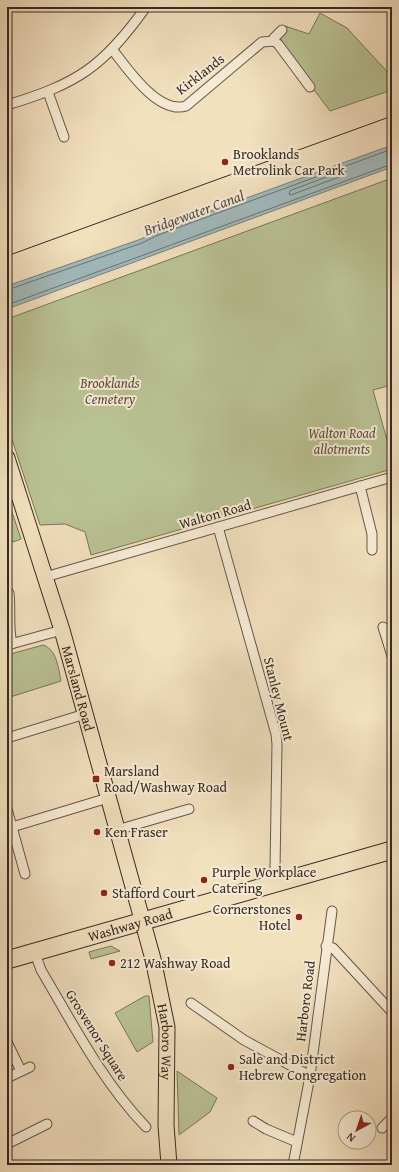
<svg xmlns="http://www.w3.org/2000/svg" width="399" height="1172" font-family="'Gentium Book Plus',serif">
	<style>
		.green { fill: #b9c293; stroke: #79765a }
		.water { fill: #a1babd; stroke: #77807f }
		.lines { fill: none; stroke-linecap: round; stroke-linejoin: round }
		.shore { stroke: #6d7270; stroke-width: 1 }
		.street-casing { stroke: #675749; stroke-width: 11 }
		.primary-casing { stroke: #392922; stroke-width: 17 }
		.highway-casing { stroke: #392922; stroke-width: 19 }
		.street { stroke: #f7ebd5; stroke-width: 9 }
		.primary { stroke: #f2e0bf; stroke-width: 15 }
		.highway { stroke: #f2e0bf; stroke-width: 17 }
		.tram { stroke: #392922; stroke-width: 1 }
		.poi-dot { fill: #8f2418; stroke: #f7ebd5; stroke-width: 1.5 }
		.labels { text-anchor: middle; stroke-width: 4; stroke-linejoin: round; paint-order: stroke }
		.street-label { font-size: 14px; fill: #392922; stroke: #f7ebd5 }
		.poi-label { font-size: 14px; fill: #392922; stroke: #f7ebd5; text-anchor: start }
		.park-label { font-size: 14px; font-style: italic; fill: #594f3e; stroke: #f7ebd5 }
		.water-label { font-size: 15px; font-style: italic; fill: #534d49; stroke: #f7ebd5 }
	</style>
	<rect width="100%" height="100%" fill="#f2e0bf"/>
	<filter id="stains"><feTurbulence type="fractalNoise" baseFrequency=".005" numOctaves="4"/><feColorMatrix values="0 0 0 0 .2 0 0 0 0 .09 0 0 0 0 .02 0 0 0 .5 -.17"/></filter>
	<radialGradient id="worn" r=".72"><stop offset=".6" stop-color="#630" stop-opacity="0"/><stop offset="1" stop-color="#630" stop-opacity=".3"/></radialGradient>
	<g class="green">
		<polygon points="320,13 347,28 392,77 392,90 330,111 275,38 285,26 309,34"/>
		<polygon points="392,178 392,385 373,390 392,458 392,469 91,555 85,532 65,524 40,525 7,424 7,319"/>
		<polygon points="7,497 21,539 7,544"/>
		<path d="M43,645c14,5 15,22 18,36l-54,17v-43z"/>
		<polygon points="111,946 120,951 91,959 89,952"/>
		<polygon points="145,996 149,996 153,1042 137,1052 115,1013"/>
		<polygon points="177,1071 217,1098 210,1112 179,1135"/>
	</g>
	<polygon class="water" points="392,145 392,167 7,309 7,286 141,239 156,231"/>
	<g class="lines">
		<g class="shore">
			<polygon points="338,173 340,175 339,177 291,195 289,194 290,191"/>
			<polyline points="7,290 142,243 158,235 392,149"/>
			<polyline points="7,305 392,164"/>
		</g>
		<g class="street-casing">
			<g id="street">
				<polyline points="274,41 274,38 282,30"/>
				<path d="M112,49c14,18 46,66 74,57l76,-64 12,-1 4,3 32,43"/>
				<polyline points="48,92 64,137"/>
				<path d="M7,105c70,-21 96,-38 139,-98"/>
				<polyline points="360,486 372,534 372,550"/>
				<polyline points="218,527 276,734 277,744 275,869 278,882"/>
				<polyline points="45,577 392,477"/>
				<path d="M9,593c2,17 -1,34 3,51"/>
				<polyline points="383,627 392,656"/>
				<polyline points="7,645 62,630"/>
				<polyline points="7,738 85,714"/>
				<polyline points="7,809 25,874"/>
				<polyline points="12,827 108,798"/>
				<polyline points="117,830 189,809"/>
				<polyline points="326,946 333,948 392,1012"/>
				<path d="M35,953l6,17c32,54 61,111 105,157"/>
				<polyline points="191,1003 244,1040 310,1076"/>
				<polyline points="7,1042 21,1071"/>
				<polyline points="7,1078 30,1067"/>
				<polyline points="253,1121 266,1129 297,1142"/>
				<polyline points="382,1128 392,1118"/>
				<polyline points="7,1144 47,1124"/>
				<polyline points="293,1165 310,1076 332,911"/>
			</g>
		</g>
		<g class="primary-casing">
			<g id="primary">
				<path id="s1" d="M7,458l55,172 91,329 14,68 -1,98 3,40"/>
			</g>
		</g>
		<g class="highway-casing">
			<g id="highway">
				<path id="s2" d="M7,960l385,-110"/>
			</g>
		</g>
		<use href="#street" class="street"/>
		<use href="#primary" class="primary"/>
		<use href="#highway" class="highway"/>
		<polyline class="tram" points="7,256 392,116"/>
	</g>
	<g class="poi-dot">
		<circle cx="225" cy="162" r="4"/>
		<rect x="92" y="775" width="8" height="8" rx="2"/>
		<circle cx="97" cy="832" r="4"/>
		<circle cx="204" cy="880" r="4"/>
		<circle cx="104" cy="893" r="4"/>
		<circle cx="299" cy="917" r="4"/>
		<circle cx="112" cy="963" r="4"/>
		<circle cx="231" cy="1067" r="4"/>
	</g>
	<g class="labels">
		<g class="street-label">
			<text transform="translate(200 74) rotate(-38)" y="5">Kirklands</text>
			<text transform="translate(215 514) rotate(-16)" y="5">Walton Road</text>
			<text dy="5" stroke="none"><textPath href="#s1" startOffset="241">Marsland Road</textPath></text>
			<text transform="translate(279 699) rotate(76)" y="5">Stanley Mount</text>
			<text dy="5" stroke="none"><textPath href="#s2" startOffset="128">Washway Road</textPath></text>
			<text transform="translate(305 1001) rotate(-83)" y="5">Harboro Road</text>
			<text transform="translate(97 1035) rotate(58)" y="5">Grosvenor Square</text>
			<text dy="5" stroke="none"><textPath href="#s1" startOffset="606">Harboro Way</textPath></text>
		</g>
		<g class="poi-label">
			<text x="233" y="159">Brooklands<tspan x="233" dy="16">Metrolink Car Park</tspan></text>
			<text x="104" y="776">Marsland<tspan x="104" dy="16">Road/Washway Road</tspan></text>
			<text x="105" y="837">Ken Fraser</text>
			<text x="212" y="877">Purple Workplace<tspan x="212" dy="16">Catering</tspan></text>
			<text x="112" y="898">Stafford Court</text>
			<text x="291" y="914" text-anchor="end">Cornerstones<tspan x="291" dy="16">Hotel</tspan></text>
			<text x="120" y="968">212 Washway Road</text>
			<text x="239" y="1064">Sale and District<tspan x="239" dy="16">Hebrew Congregation</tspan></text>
		</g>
		<g class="park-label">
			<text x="110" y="388">Brooklands<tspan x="110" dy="16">Cemetery</tspan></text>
			<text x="342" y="438">Walton Road<tspan x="342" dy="16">allotments</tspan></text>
		</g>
		<g class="water-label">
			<text transform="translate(194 213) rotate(-20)" y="5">Bridgewater Canal</text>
		</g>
	</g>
	<rect width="399" height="1172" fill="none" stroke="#f2e0bf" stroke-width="24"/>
	<rect x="8" y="8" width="383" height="1156" fill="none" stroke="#392922" stroke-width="2"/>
	<rect x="12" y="12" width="375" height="1148" fill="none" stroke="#392922"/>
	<g transform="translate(357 1130) rotate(220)"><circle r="19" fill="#f7ebd5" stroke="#ab9d8d"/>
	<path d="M0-3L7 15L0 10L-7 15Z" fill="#8f2418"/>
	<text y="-6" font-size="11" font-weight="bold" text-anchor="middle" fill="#392922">N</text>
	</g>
	<rect width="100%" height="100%" filter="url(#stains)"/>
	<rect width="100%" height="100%" fill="url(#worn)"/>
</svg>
